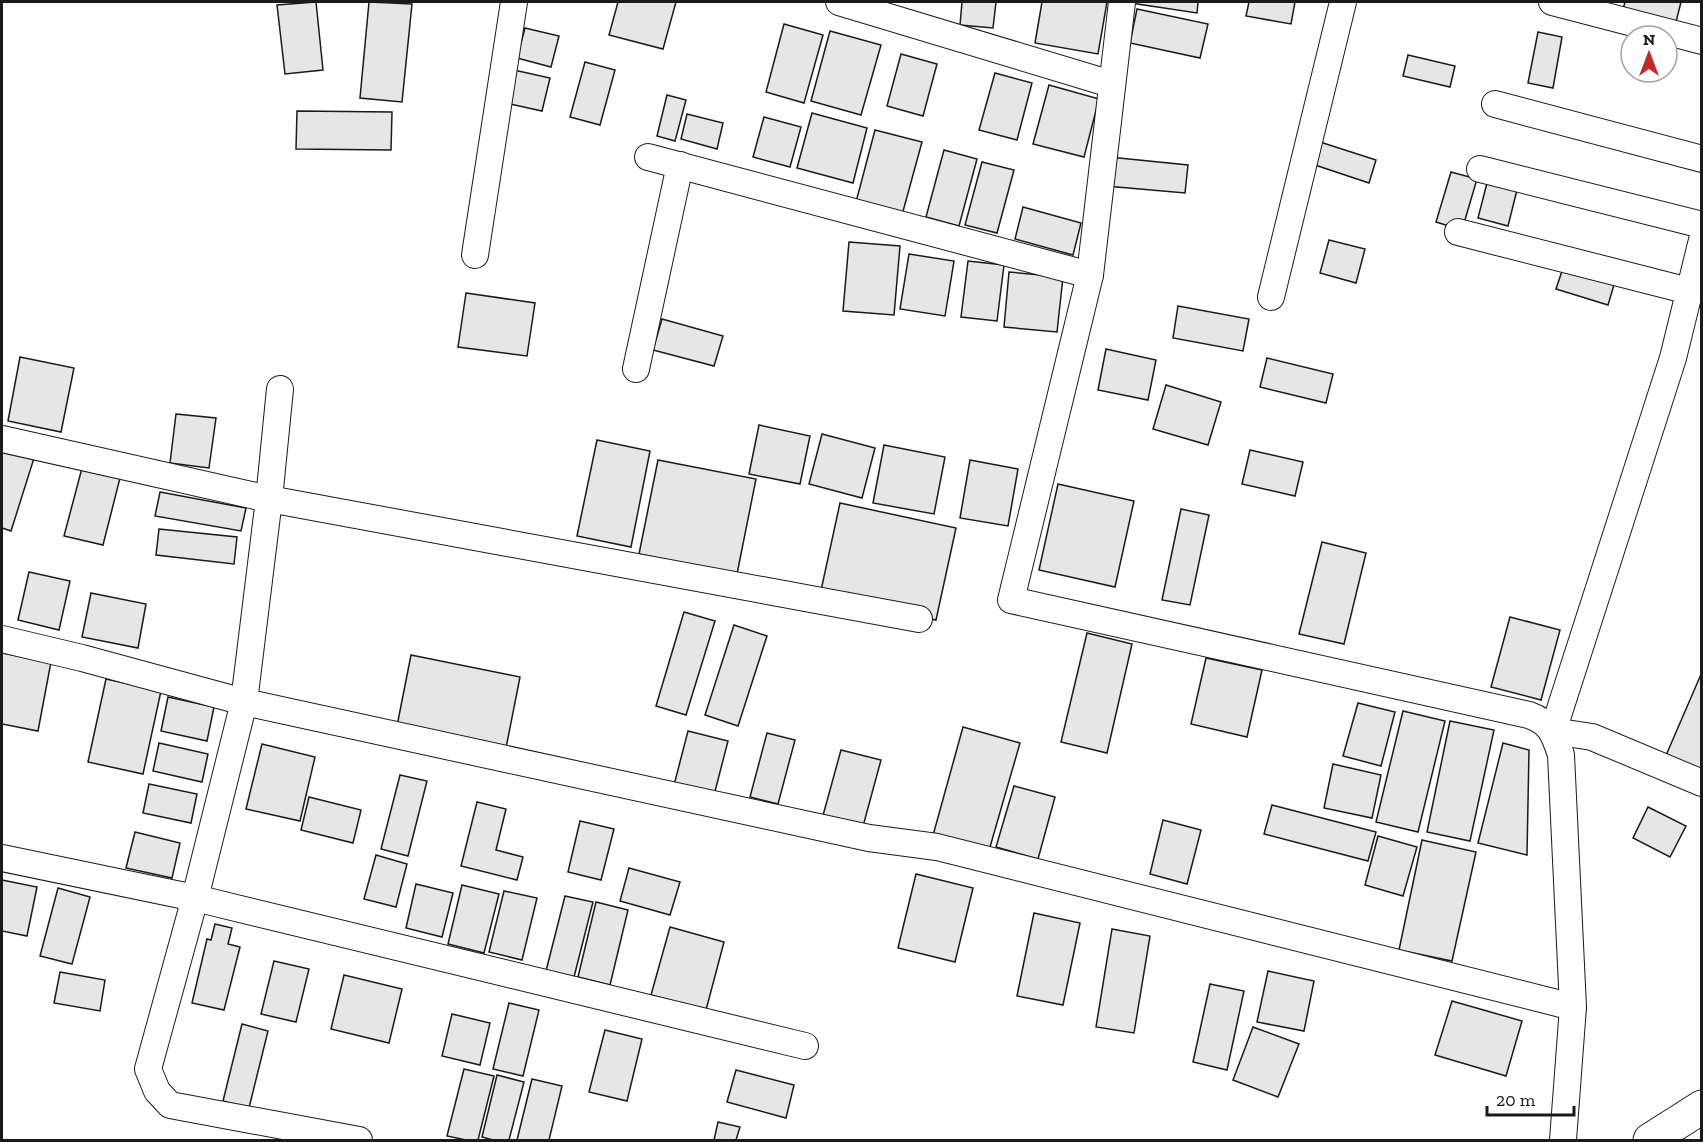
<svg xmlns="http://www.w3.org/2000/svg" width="1703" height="1142" font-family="'Zilla Slab',serif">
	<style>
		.building { fill: #e6e6e6; stroke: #1a1a1a; stroke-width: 1.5 }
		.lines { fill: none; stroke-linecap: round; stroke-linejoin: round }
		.street-casing { stroke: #1a1a1a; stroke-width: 28 }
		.secondary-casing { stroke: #1a1a1a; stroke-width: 35 }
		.street { stroke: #fff; stroke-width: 26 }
		.secondary { stroke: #fff; stroke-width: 33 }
	</style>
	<rect width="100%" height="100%" fill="#fff"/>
	<g class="building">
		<polygon points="316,2 323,70 285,74 277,5"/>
		<polygon points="369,2 412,4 402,102 360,98"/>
		<polygon points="618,2 676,2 663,49 609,35"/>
		<polygon points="962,2 996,2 993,28 960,25"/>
		<polygon points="1042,2 1107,2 1098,54 1035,43"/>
		<polygon points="1131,2 1198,2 1197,13 1131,3"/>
		<polygon points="1249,2 1295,2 1291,24 1246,16"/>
		<polygon points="1625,2 1681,2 1675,26 1622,13"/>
		<polygon points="1137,9 1208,24 1200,58 1130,43"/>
		<polygon points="784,24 823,35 804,103 766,92"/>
		<polygon points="525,28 559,36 551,67 517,58"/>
		<polygon points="830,31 881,45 861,115 811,101"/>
		<polygon points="1538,32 1562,37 1553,88 1528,83"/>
		<polygon points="901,54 937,64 923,116 887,106"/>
		<polygon points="1408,55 1455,66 1450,87 1403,76"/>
		<polygon points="585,62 615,70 600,125 570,117"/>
		<polygon points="514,70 550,78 542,111 506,103"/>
		<polygon points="995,73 1032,83 1017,140 979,130"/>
		<polygon points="1049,85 1099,99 1084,157 1033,144"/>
		<polygon points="667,95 686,100 675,141 657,136"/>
		<polygon points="297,111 392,112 391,150 296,149"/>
		<polygon points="812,113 867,128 853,183 797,168"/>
		<polygon points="687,114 723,123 717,149 681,139"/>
		<polygon points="764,117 801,127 790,167 753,157"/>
		<polygon points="875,130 922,142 902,215 856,202"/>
		<polygon points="1317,141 1376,160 1369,183 1309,163"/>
		<polygon points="944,150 977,159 959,226 926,217"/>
		<polygon points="1109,157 1188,165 1185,193 1106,186"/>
		<polygon points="982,162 1014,170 997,233 965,225"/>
		<polygon points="1451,172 1477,179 1462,230 1436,222"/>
		<polygon points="1487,183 1517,190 1508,226 1478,218"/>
		<polygon points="1023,207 1081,223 1073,255 1015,239"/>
		<polygon points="1329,240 1365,249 1356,283 1320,273"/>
		<polygon points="849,242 900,246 894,315 843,311"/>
		<polygon points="909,254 954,261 945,316 900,309"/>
		<polygon points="968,261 1004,265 997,321 961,317"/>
		<polygon points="1565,262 1616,278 1608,305 1556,289"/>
		<polygon points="1009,272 1063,277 1057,332 1004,327"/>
		<polygon points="466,293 535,303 527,356 458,347"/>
		<polygon points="1178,306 1249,319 1243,351 1173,338"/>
		<polygon points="662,319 723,336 714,366 653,350"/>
		<polygon points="1106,349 1156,360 1148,400 1098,390"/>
		<polygon points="20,357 74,368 61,432 8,421"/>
		<polygon points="1267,358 1333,374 1326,403 1260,387"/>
		<polygon points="1166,385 1221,402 1208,445 1153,429"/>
		<polygon points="176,414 216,418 209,468 170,463"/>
		<polygon points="759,425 810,436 800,484 749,474"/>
		<polygon points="822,434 875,448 862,498 809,484"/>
		<polygon points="597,440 650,451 631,547 577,536"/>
		<polygon points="884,445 945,457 934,514 873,503"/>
		<polygon points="1250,450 1303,462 1295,496 1242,484"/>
		<polygon points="2,452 35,455 11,531 2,528"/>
		<polygon points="658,460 756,479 737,574 639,554"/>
		<polygon points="970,460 1018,469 1008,526 960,518"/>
		<polygon points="82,468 120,478 103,545 64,536"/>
		<polygon points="1058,484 1134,501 1115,587 1039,570"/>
		<polygon points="160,492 246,508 241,531 155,516"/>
		<polygon points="840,503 956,528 936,620 820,595"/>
		<polygon points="1181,509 1209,515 1190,605 1162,600"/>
		<polygon points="159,529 237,537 234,564 156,555"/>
		<polygon points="1322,542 1366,553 1344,644 1299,634"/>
		<polygon points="29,572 70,581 59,630 18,620"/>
		<polygon points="91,593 146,604 138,648 82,637"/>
		<polygon points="684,612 715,621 686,715 656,706"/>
		<polygon points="1510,617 1560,630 1541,700 1491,687"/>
		<polygon points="734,625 767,636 738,726 705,715"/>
		<polygon points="1087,633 1132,644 1107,753 1061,742"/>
		<polygon points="2,653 51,662 38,731 2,724"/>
		<polygon points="411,655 520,677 505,753 396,731"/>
		<polygon points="1206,658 1262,670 1247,737 1191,724"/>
		<polygon points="1702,672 1702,775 1664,760"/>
		<polygon points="106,679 161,691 143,774 88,762"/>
		<polygon points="168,697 214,707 207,741 161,731"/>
		<polygon points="1358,703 1395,712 1381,766 1343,756"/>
		<polygon points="1403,711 1445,721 1418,832 1376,822"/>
		<polygon points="1450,721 1494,730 1470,841 1427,832"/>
		<polygon points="963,727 1020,743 988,854 932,839"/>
		<polygon points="688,731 728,741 713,799 673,789"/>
		<polygon points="767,733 795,740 778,804 750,797"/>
		<polygon points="159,743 208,754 202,782 153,771"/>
		<polygon points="1503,743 1529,750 1527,855 1478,843"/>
		<polygon points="262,744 315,757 300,821 246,809"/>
		<polygon points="841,750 881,760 862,830 822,819"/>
		<polygon points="1333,764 1381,775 1372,818 1324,808"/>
		<polygon points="400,775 427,781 408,856 381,849"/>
		<polygon points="149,784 197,794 191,823 143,813"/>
		<polygon points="1014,786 1055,797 1038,859 996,847"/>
		<polygon points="309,797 361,810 353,843 301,830"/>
		<polygon points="477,802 506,809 496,850 523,857 517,880 461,866"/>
		<polygon points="1272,805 1376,832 1368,861 1264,834"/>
		<polygon points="1648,807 1686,826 1670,857 1633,838"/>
		<polygon points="1163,820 1201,830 1187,884 1150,874"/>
		<polygon points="580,821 614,829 601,880 568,872"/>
		<polygon points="135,832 180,843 172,878 126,868"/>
		<polygon points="1378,836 1417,847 1403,896 1365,885"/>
		<polygon points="1422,840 1476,852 1452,961 1399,950"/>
		<polygon points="376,855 407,864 396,907 364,899"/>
		<polygon points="629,868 680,882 670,915 620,901"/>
		<polygon points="916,874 973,888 955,962 898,948"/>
		<polygon points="2,880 37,887 27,936 2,931"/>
		<polygon points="416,884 453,893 442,937 406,928"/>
		<polygon points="462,885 499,894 484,953 448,944"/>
		<polygon points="58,888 90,897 72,964 40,956"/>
		<polygon points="504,891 537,898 522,960 489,952"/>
		<polygon points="565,896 593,902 574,977 546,971"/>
		<polygon points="596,902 628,910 610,985 578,977"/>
		<polygon points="1034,913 1080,923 1063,1005 1017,996"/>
		<polygon points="215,924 232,928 228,944 240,947 224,1010 192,1003 207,939 211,940"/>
		<polygon points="670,927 724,942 706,1010 651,995"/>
		<polygon points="1112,929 1150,936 1134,1033 1096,1027"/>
		<polygon points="274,961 309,969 296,1022 261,1014"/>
		<polygon points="1268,971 1314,981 1304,1031 1257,1022"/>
		<polygon points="60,972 105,980 100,1011 54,1003"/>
		<polygon points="344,975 402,989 389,1043 331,1029"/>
		<polygon points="1210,984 1244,991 1227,1070 1193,1062"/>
		<polygon points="1452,1001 1522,1021 1506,1076 1435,1055"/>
		<polygon points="509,1003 539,1010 523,1076 493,1069"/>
		<polygon points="452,1014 490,1023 480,1065 442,1056"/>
		<polygon points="242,1024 268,1031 249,1108 223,1101"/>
		<polygon points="1253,1027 1299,1044 1278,1097 1233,1080"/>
		<polygon points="605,1030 642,1039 627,1101 589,1092"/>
		<polygon points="464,1069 494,1076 478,1140 466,1140 447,1136"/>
		<polygon points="736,1070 794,1085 786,1118 727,1102"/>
		<polygon points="497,1075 524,1082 509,1140 493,1140 482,1137"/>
		<polygon points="532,1079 562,1086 549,1140 517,1140"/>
		<polygon points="718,1122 740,1127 736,1140 714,1140"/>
	</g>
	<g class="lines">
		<g class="street-casing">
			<g id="street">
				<polyline points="839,2 1111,84"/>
				<path d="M1122,2l-32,273 -79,325 518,115c22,8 25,19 32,40l12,252 -10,133"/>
				<polyline points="1552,2 1702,41"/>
				<polyline points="1495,104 1702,159"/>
				<polyline points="648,157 1090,275"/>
				<polyline points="1480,169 1702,225"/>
				<polyline points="1458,232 1689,291"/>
				<polyline points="1702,240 1673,358 1553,731 1592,737 1702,783"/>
				<polyline points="475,255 514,2"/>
				<polyline points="1271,297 1343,2"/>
				<polyline points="636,369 680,165"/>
				<polyline points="280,389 269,499 244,702 195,898 148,1069 157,1091 170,1105 359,1140"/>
				<polyline points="2,439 269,499 919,619"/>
				<polyline points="2,639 82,658 244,702 869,838 937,847 1573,1007"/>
				<polyline points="2,858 195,898 805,1046"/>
			</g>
		</g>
		<g class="secondary-casing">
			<polyline id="secondary" points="1650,1140 1702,1107"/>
		</g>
		<use href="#street" class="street"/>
		<use href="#secondary" class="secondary"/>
	</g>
	<rect width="1703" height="1142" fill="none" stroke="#1a1a1a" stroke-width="6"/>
	<g transform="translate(1649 54)"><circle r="28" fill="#ffffff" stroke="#a3a3a3" stroke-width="1.5"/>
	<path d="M0-4.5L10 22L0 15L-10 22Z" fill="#c62828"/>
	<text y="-9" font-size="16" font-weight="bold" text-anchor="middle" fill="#1a1a1a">N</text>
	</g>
	<path d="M1487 1106v9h87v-9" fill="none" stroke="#1a1a1a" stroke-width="3"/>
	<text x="1496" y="1106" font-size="18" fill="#1a1a1a" stroke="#ffffff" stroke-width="4.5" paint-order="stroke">20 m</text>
</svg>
